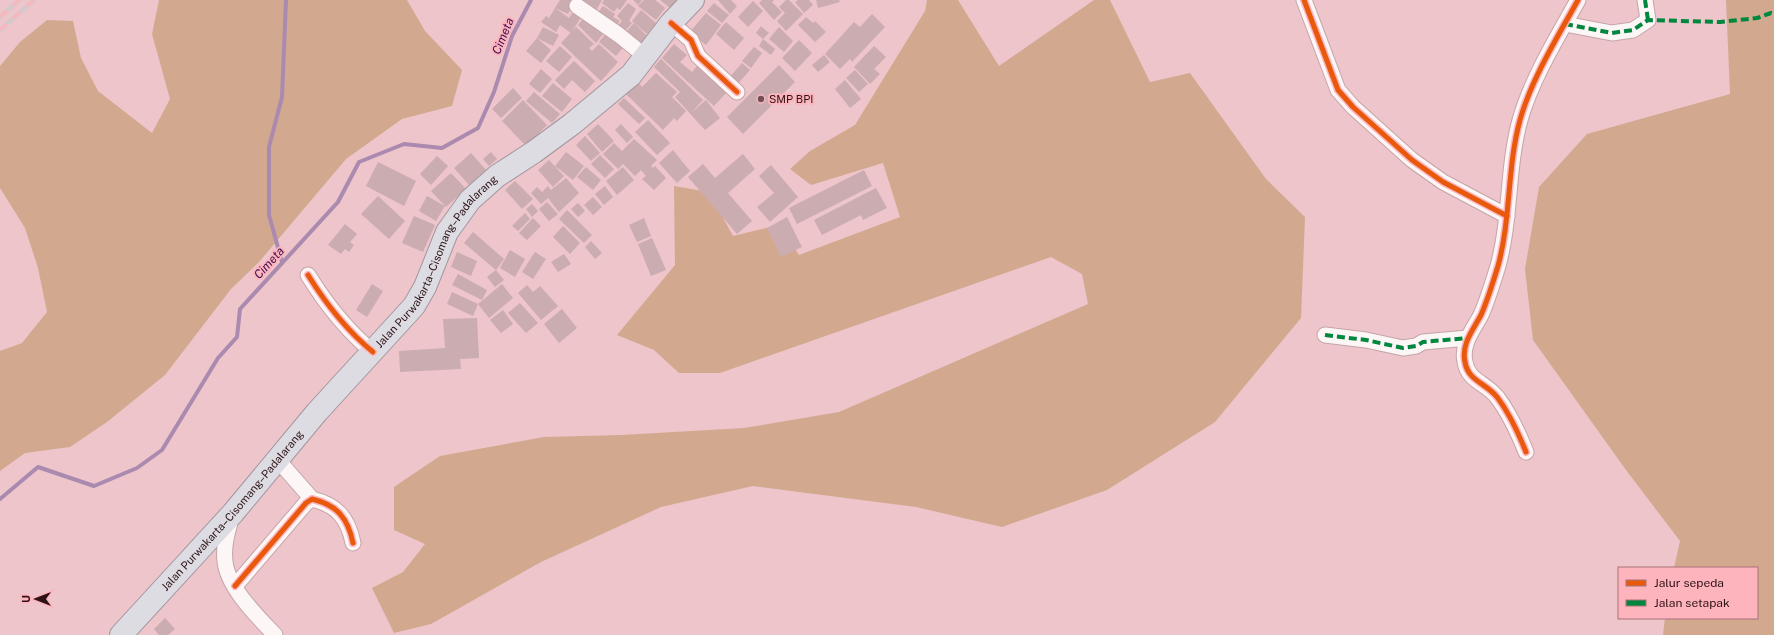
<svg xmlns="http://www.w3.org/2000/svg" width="1774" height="635" font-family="'Public Sans',sans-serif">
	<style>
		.forest { fill: #d2a98f }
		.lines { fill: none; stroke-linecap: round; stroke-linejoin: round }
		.stream { stroke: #ab8aaf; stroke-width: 4 }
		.building { fill: #cbacb0 }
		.minor-casing { stroke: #c5a5a9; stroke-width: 17 }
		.trunk-casing { stroke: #a3969f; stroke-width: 24 }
		.minor { stroke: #fcf6f7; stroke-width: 15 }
		.trunk { stroke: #dcdce2; stroke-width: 22 }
		.rail-casing { stroke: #d5c9cb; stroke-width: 4.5 }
		.rail { stroke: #feb4bd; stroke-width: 3; stroke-dasharray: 9; stroke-linecap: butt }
		.quiet { stroke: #00873e; stroke-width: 4; stroke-dasharray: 8 4; stroke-linecap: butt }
		.cycleway-casing { stroke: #feb4bd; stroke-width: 8 }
		.cycleway { stroke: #e8590c; stroke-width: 5 }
		.poi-dot { fill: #705155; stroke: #feb4bd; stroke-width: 1.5 }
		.labels { text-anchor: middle; stroke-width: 4; stroke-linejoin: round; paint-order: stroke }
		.poi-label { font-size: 11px; fill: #2d1216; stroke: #feb4bd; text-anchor: start }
		.street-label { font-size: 11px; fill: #2d1216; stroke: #feb4bd }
		.water-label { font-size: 12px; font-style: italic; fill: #3b1051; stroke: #feb4bd }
	</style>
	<rect width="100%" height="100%" fill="#edc5ca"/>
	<g class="forest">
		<polygon points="159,0 407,0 425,31 462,70 452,106 402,119 346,159 259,262 231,289 165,375 107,422 70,447 25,453 0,471 0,351 22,343 47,312 38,268 25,228 0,188 0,66 20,42 47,20 73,21 81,58 98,91 152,133 170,99 152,34"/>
		<polygon points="927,0 958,0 999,66 1094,0 1110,0 1150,82 1190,73 1266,179 1305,217 1301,318 1215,422 1107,490 1002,527 916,507 753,486 661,507 541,562 431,624 394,633 372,588 403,572 425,544 394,530 394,487 440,456 544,437 621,435 744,428 839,412 1088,304 1082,274 1051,257 720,373 679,373 654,350 617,335 675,265 674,186 709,192 733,236 779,225 799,255 900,217 883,163 811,185 790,169 810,151 855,125 925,11"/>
		<polygon points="1726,0 1774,0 1774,635 1663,635 1665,618 1757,618 1757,568 1674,568 1680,541 1626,470 1533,340 1525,269 1539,187 1587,134 1730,94"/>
	</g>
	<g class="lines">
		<g class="stream">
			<polyline points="282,262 269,215 269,147 282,97 286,0"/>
			<polyline points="0,499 38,467 94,486 137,468 162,450 218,358 237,337 240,309 338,202 359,162 404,144 442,148 478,128 494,92 512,36 531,0"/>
		</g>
	</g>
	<g class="building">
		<polygon points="560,0 575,0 568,14 555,8 569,18 575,9 583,14 571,33 560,25 556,32 541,22 546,16 549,18"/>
		<polygon points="580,0 602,0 594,14"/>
		<polygon points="604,0 627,0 620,10 617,8 614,12 602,3"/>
		<polygon points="633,0 642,0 638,5"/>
		<polygon points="644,0 655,0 665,8 656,20 638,6"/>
		<polygon points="660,0 677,0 670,8"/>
		<polygon points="718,0 731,0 737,6 730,14"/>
		<polygon points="762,0 774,0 772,2 782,12 774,20 759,3"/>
		<polygon points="786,0 789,0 803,14 786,31 777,21 785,13 779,7"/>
		<polygon points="798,0 809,0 813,5 804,13 795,2"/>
		<polygon points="816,0 839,0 840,2 818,8"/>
		<polygon points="753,1 763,11 748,27 738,17"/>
		<polygon points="628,3 636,9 629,21 632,23 622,34 616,28 622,21 617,16"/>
		<polygon points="714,3 729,15 722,23 707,11"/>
		<polygon points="603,6 615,14 613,17 620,21 613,31 595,17"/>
		<polygon points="641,10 656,23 647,34 632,21"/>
		<polygon points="588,13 607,29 596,43 578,25"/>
		<polygon points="706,13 721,25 706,45 690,32"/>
		<polygon points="872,14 885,27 852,62 850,59 840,69 825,54 854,22 860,27"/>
		<polygon points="806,17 813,23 815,21 826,32 815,42 798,25"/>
		<polygon points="726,22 744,38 734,50 716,34"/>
		<polygon points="634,23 647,36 637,47 624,34"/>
		<polygon points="761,26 769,33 763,39 756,33"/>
		<polygon points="543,27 559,35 553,46 537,38"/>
		<polygon points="576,27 594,44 589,48 592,51 599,44 618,62 601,81 561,43"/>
		<polygon points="779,27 793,41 784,52 769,39"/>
		<polygon points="609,30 626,44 616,56 599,42"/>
		<polygon points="537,38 551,50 541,63 526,51"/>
		<polygon points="763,39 775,49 771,55 759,46"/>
		<polygon points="799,40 812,53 795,71 782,58"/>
		<polygon points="674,44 687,55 680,62 692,72 699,64 728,91 714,106 662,58"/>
		<polygon points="560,46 572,57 559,72 546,61"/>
		<polygon points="874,46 886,57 874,69 880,74 870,84 854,67"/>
		<polygon points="754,47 762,53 751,68 742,61"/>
		<polygon points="824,55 830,62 818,72 812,65"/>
		<polygon points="661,59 703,100 691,113 706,100 720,118 705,130 675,97 680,92 654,67"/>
		<polygon points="574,61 595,81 585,92 572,80 564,89 555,80"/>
		<polygon points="742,63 750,70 737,85 729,78"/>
		<polygon points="779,65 795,82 743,134 727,117"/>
		<polygon points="541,69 552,79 540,93 529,84"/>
		<polygon points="855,70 868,84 859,92 846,78"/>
		<polygon points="656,73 677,92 672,97 686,111 677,121 674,118 663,130 626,94 638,82 642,87"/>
		<polygon points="845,80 861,99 850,108 835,89"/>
		<polygon points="553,83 572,99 562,112 542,96"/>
		<polygon points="513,88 522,98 501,118 492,109"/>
		<polygon points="534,92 560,114 552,123 526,101"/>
		<polygon points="624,98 645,118 639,124 618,104"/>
		<polygon points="523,100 547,125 526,146 502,121"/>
		<polygon points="648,120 670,143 657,155 635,132"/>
		<polygon points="598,124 614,141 602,152 587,134"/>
		<polygon points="621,124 633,137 627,143 615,130"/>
		<polygon points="585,136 600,153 591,161 576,145"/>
		<polygon points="634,139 657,160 651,166 653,168 655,166 666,178 654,190 642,179 646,176 641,170 635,176 623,164 618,169 603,154 614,143 622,151"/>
		<polygon points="673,150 690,171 677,183 659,163"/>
		<polygon points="491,152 497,159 489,166 483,159"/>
		<polygon points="566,152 584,166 573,180 555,166"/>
		<polygon points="471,153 486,170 469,185 454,168"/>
		<polygon points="743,154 755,169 728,193 752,221 737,234 688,177 703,164 715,178"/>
		<polygon points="600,155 614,169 605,178 591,164"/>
		<polygon points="437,156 448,166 431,185 420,174"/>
		<polygon points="549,160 564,176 553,187 538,170"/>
		<polygon points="378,162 416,181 404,206 366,186"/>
		<polygon points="771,165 798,197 770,222 757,207 774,193 759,176"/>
		<polygon points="586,167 601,180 593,190 577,177"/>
		<polygon points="623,167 634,180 617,195 606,181"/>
		<polygon points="864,170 872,186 797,224 789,208"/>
		<polygon points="451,173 466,189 446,207 431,191"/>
		<polygon points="566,178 579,193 559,212 548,198 541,204 531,193 537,187 542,192 548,186 551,190"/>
		<polygon points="515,181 533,199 522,209 505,190"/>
		<polygon points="605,186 613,197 604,205 595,194"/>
		<polygon points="876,188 887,208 863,220 861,215 822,235 814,220"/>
		<polygon points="378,196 405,221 389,239 361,214"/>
		<polygon points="427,196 445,206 436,221 419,211"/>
		<polygon points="593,197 602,207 593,215 584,205"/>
		<polygon points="547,202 558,214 549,221 539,209"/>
		<polygon points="578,203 585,211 578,217 571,209"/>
		<polygon points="532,204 538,211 532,217 526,209"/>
		<polygon points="567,210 592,235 584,243 559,219"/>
		<polygon points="525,213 530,219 518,231 512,226"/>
		<polygon points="414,216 435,225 423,252 402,243"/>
		<polygon points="787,217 802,247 781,257 767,228"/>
		<polygon points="533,218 541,226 527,240 519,233"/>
		<polygon points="644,218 651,236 637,242 629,225"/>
		<polygon points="345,224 357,234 350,242 354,245 349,252 345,249 341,254 328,245"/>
		<polygon points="563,226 580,243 570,254 553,237"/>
		<polygon points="473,232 504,259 496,270 464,243"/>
		<polygon points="652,238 666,270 651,276 638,244"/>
		<polygon points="591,241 602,253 595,259 585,247"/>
		<polygon points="510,250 525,259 515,277 500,268"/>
		<polygon points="457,252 477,261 471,276 451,267"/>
		<polygon points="535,252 546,259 533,279 522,272"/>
		<polygon points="564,254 571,264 558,272 551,262"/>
		<polygon points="496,270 504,280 495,287 487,277"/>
		<polygon points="458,274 487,290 482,300 452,285"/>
		<polygon points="372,284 383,291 367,317 356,310"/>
		<polygon points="502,284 513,298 489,318 478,304 473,316 447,304 452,292 478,304"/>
		<polygon points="527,285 533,292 540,286 558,306 541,320 518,293"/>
		<polygon points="520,303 538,323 526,333 508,313"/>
		<polygon points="562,309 577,328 559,343 544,324"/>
		<polygon points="503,310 513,324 501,333 490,320"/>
		<polygon points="477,318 479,358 460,359 461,369 400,372 399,351 445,348 443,319"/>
		<polygon points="165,618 175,629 168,635 159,635 154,629"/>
	</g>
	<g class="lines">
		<g class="minor-casing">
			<g id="minor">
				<polyline points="1304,0 1338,90 1353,107 1412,160 1443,182 1507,216"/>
				<polyline points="577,6 619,35 646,57"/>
				<polyline points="671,23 691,40 698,56 737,92"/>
				<polyline points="1565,24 1612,33 1633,30 1648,20 1645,0"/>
				<path d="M308,275c18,29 38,55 65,77"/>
				<polyline points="1325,335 1366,340 1403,348 1416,346 1423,342 1468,338"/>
				<path d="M1526,452c-8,-20 -16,-38 -29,-55 -11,-14 -29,-16 -32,-35 -4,-18 8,-32 16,-47 7,-16 12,-33 17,-49 13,-47 9,-99 22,-146 11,-40 38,-84 58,-120"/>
				<polyline points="277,459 312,499"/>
				<path d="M232,515c-4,15 -9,31 -7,46 2,26 33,56 50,74"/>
				<path d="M235,586l71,-83 6,-4c25,6 36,19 41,44"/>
			</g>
		</g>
		<g class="trunk-casing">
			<g id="trunk">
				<path id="s1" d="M121,635l112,-122 84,-101 97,-106 11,-19 22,-55 23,-32 27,-24 37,-24 38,-28 59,-49 40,-52 22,-23"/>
			</g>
		</g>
		<use href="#minor" class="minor"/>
		<use href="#trunk" class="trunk"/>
		<g class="rail-casing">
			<g id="rail">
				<polyline points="0,17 19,0"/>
				<polyline points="0,30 34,0"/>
			</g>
		</g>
		<use href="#rail" class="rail"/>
		<g class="quiet">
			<polyline points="1645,0 1648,20"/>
			<polyline points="1565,24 1612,33 1633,30 1648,20 1720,22 1757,18 1771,13 1774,14"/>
			<polyline points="1325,335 1366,340 1403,348 1416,346 1423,342 1468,338"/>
		</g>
		<g class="cycleway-casing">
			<g id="cycleway">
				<polyline points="1304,0 1338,90 1353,107 1412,160 1443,182 1507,216"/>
				<polyline points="671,23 691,40 698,56 737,92"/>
				<path d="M308,275c18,29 38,55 65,77"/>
				<path d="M1526,452c-8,-20 -16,-38 -29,-55 -11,-14 -29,-16 -32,-35 -4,-18 8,-32 16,-47 7,-16 12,-33 17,-49 13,-47 9,-99 22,-146 11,-40 38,-84 58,-120"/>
				<path d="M235,586l71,-83 6,-4c25,6 36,19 41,44"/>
			</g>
		</g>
		<use href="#cycleway" class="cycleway"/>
	</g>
	<circle class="poi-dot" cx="761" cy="99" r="4"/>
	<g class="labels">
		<g class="poi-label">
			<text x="769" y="103">SMP BPI</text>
		</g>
		<g class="street-label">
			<text dy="4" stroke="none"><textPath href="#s1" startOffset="491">Jalan Purwakarta–Cisomang–Padalarang</textPath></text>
			<text dy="4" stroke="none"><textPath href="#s1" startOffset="167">Jalan Purwakarta–Cisomang–Padalarang</textPath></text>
		</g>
		<g class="water-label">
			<text transform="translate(503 36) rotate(-68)" y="4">Cimeta</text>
			<text transform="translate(269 263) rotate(-48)" y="4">Cimeta</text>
		</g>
	</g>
	<rect x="1618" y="567" width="140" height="52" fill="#feb4bd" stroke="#aa737a"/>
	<rect x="1626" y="580" width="20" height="6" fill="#e8590c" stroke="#aa737a"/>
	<text x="1654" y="587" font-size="12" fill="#2d1216">Jalur sepeda</text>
	<rect x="1626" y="600" width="20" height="6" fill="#00873e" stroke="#aa737a"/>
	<text x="1654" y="607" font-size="12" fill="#2d1216">Jalan setapak</text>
	<g transform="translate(36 599) rotate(270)" stroke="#feb4bd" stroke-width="3" paint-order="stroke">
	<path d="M0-3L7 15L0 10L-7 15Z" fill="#2d1216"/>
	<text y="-6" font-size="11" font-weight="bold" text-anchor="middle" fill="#2d1216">U</text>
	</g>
</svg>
